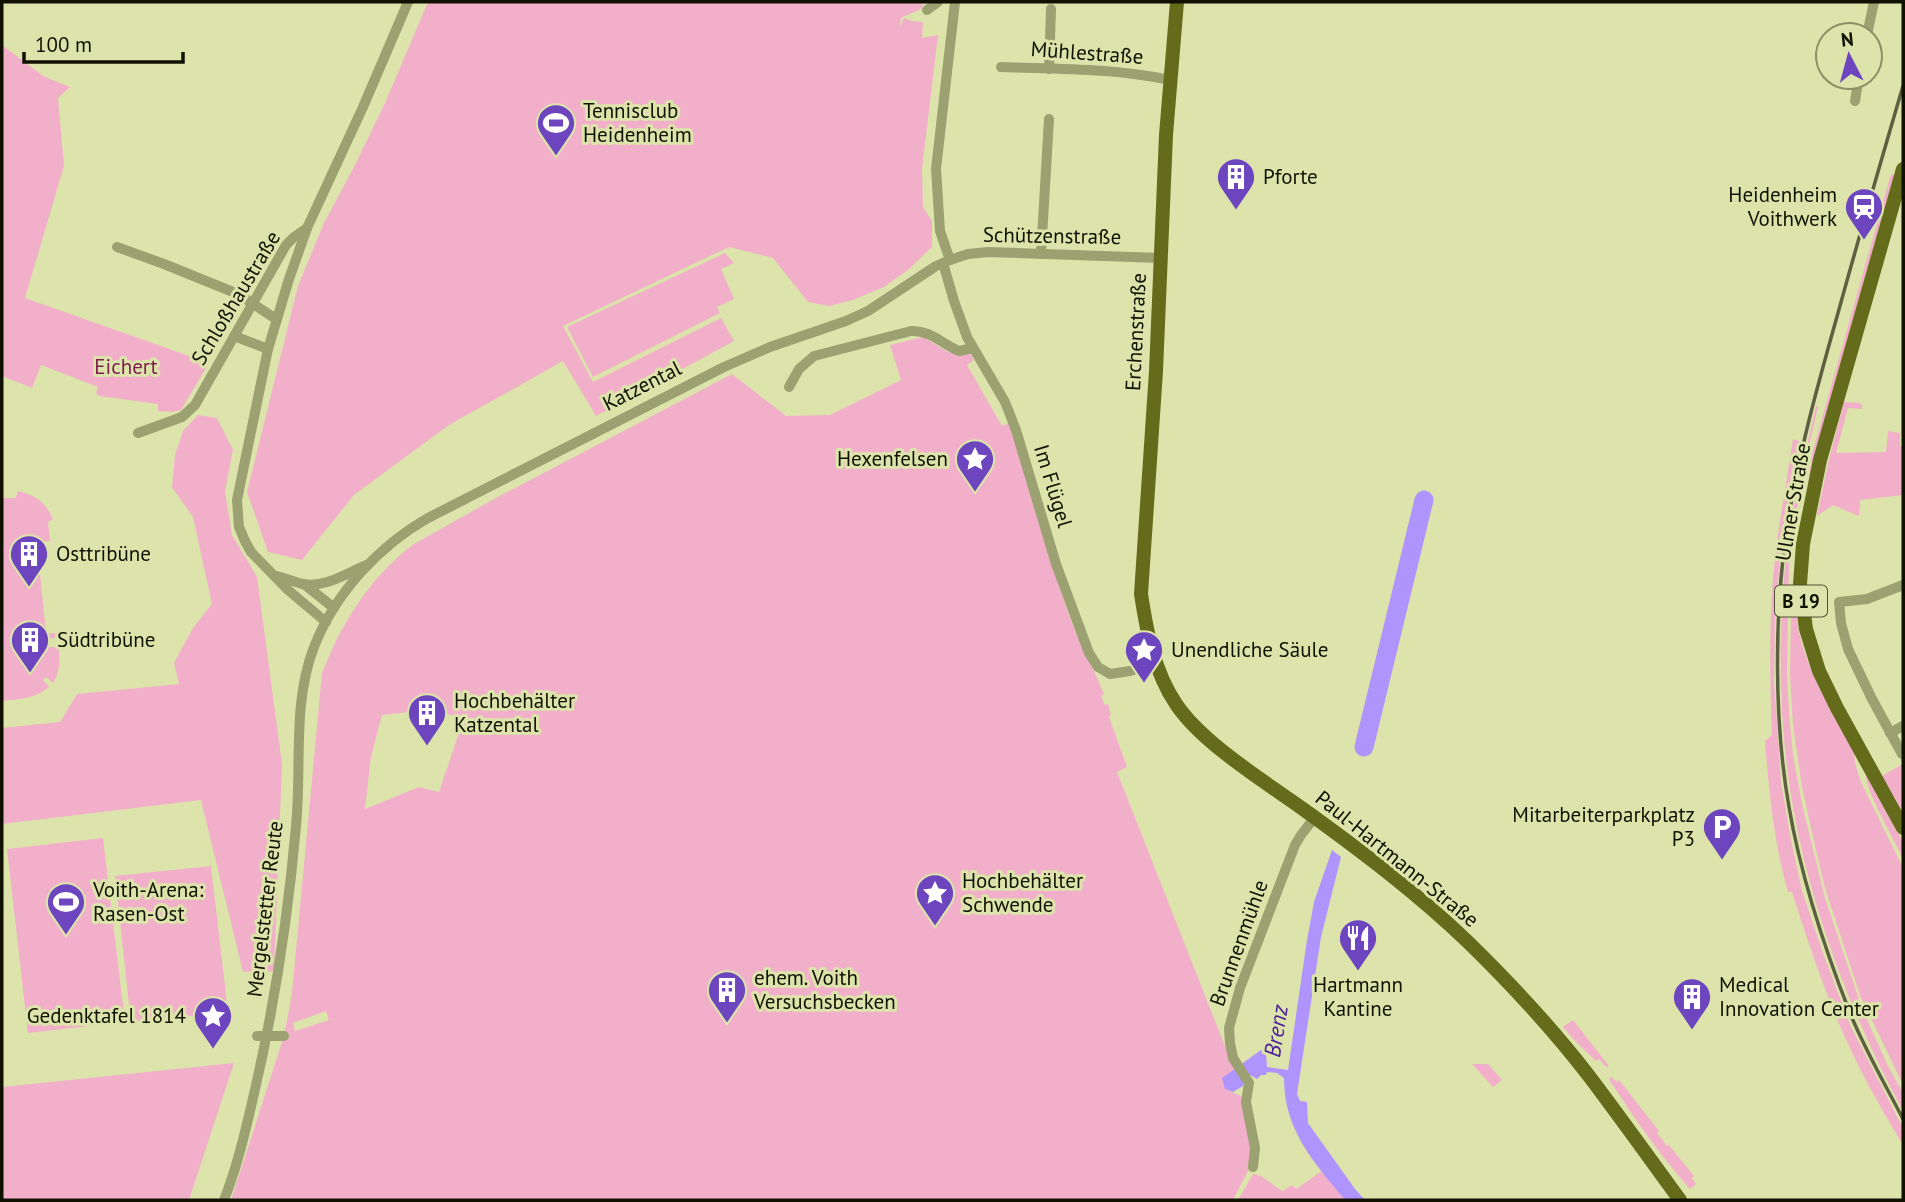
<svg xmlns="http://www.w3.org/2000/svg" width="1905" height="1202" font-family="'PT Sans',sans-serif">
	<style>
		.green { fill: #f2afc9; fill-rule: evenodd }
		.water { fill: #af94fd }
		.lines { fill: none; stroke-linecap: round; stroke-linejoin: round }
		.river { stroke: #af94fd; stroke-width: 19 }
		.minor { stroke: #9ba170; stroke-width: 10 }
		.major { stroke: #646b1a; stroke-width: 14 }
		.rail { stroke: #5e6141; stroke-width: 3.5 }
		.labels { text-anchor: middle; stroke-width: 6; stroke-linejoin: round; paint-order: stroke }
		.shield { fill: #dde4ab; stroke: #4e5033; stroke-width: 2 }
		.shield-label { font-size: 19px; font-weight: bold; fill: #101100 }
		.street-label { font-size: 21px; fill: #101100; stroke: #dde4ab }
		.poi-label { font-size: 21px; fill: #101100; stroke: #dde4ab; text-anchor: start }
		.park-label { font-size: 21px; fill: #7f1a4f; stroke: #dde4ab }
		.water-label { font-size: 23px; font-style: italic; fill: #50229a; stroke: #dde4ab }
	</style>
	<rect width="100%" height="100%" fill="#dde4ab"/>
	<g class="green">
		<polygon points="428,2 924,2 921,9 901,18 900,27 904,18 912,21 923,22 922,38 938,35 922,169 923,207 932,221 932,247 909,269 884,287 853,300 829,306 808,302 773,258 729,247 563,326 593,382 721,318 734,341 596,416 563,361 449,425 354,495 302,560 268,552 247,492 298,286 324,223 355,165 385,103"/>
		<polygon points="2,45 43,76 70,87 58,98 64,166 25,298 209,363 181,410 172,412 158,411 158,404 99,396 96,393 98,387 41,365 32,388 2,376"/>
		<polygon points="1891,174 1894,175 1820,436 1808,486 1812,454"/>
		<polygon points="725,253 734,263 721,269 734,299 717,307 720,313 593,377 567,327"/>
		<path d="M923,337l25,15 22,1 4,7 -7,5 35,61 8,-3c18,64 36,129 59,192 10,27 24,52 35,79l-3,2 4,9 3,-1 3,10 -2,3 18,50 -10,5 117,297 -9,20 18,8 8,47 -1,23 -17,33h-1002l53,-164 8,-43 30,-320c7,-15 12,-31 21,-45 17,-31 42,-63 71,-84l80,-45 238,-125 54,42 44,-1 71,-35 -11,-35zM428,710l36,8 -25,74 -20,-5 -54,22 6,-52 11,-42zM326,1011l3,9 -34,11 -2,-8z"/>
		<polygon points="1844,402 1860,403 1862,406 1862,409 1848,408 1836,453 1886,452 1888,431 1900,433 1900,446 1903,446 1903,495 1860,500 1859,516 1833,505 1817,516 1829,459"/>
		<path d="M1816,406l2,1 -12,52 -13,73 -4,30 -2,112 2,38 4,43 9,49 23,94 38,113 25,55 15,27v18c-51,-95 -91,-197 -110,-304 -15,-84 -16,-180 -5,-265 6,-46 18,-91 28,-136z"/>
		<polygon points="198,415 217,418 233,450 225,491 232,535 257,577 282,764 274,971 243,972 201,800 2,824 2,728 60,722 77,694 179,684 174,663 193,628 212,604 193,517 172,487 175,455 183,431"/>
		<path d="M1793,439l6,2 -17,96 -7,77 -1,66 7,102 9,53 12,56 22,65 27,71 52,101v17c-12,-20 -24,-40 -35,-61 -33,-61 -55,-126 -76,-192h-4c-14,-49 -19,-100 -23,-151l7,-6c-2,-52 -3,-104 1,-156 4,-47 13,-93 20,-140z"/>
		<path d="M18,491c19,5 27,11 35,28l-5,3 2,19 -13,1 9,92 9,-1 1,5 -10,1 1,8h12c1,13 1,25 -6,36l-7,-6 -3,3 6,7c-15,12 -29,12 -47,14v-203h14z"/>
		<path d="M1791,613h5c4,49 36,96 58,139l1,11 6,19 42,86v217l-43,-90 -35,-107 -10,-42 -13,-59 -9,-62 -3,-51z"/>
		<polygon points="1903,764 1903,813 1882,776"/>
		<path d="M1866,775l37,67v17c-8,-18 -38,-69 -37,-84z"/>
		<polygon points="103,838 125,1022 28,1033 7,849"/>
		<polygon points="211,866 228,1012 131,1022 115,876"/>
		<polygon points="1573,1020 1609,1066 1606,1067 1599,1059 1596,1061 1577,1043 1563,1027"/>
		<polygon points="234,1063 189,1200 2,1200 2,1087"/>
		<polygon points="1472,1064 1488,1064 1502,1080 1493,1087"/>
		<path d="M1612,1077l4,5 3,-2 40,51 -2,2 10,13 2,-1 25,31 -2,2 4,6 -6,5c-31,-35 -56,-71 -81,-110z"/>
		<polygon points="1322,1171 1345,1200 1238,1200 1253,1174 1261,1176 1282,1191 1292,1185 1296,1189"/>
	</g>
	<path class="water" d="M1332,850l9,7 -20,80 -24,157 3,7 7,1 1,21 47,66 10,11h-20c-31,-38 -61,-69 -61,-122l-7,-5 -10,-1 -1,3h-5l-4,4 -7,-4 -6,4 -1,7 -10,6 -8,-3 -3,-11 39,-28 5,2 1,15 21,3 19,-130 7,-38z"/>
	<g class="lines">
		<polyline class="river" points="1364,747 1424,500"/>
		<g class="minor">
			<polyline points="927,10 938,2"/>
			<polyline points="1867,35 1874,2"/>
			<path d="M1001,67c56,2 113,1 169,13"/>
			<polyline points="1049,69 1051,9"/>
			<polyline points="1855,101 1859,77"/>
			<polyline points="117,247 164,264 238,294 276,319"/>
			<polyline points="1041,254 1049,119"/>
			<polyline points="950,260 940,231 936,169 955,2"/>
			<polyline points="943,263 954,301 967,337 1005,402 1016,430 1056,564 1089,653 1098,667 1110,674 1130,671 1156,663"/>
			<polyline points="234,336 268,349"/>
			<path d="M789,387l10,-18 15,-13 97,-25c20,-1 31,13 48,20l14,-3"/>
			<polyline points="138,433 182,417 195,405 286,245 294,237 307,228"/>
			<path d="M276,576c9,2 18,6 27,8 23,4 43,-11 64,-19"/>
			<polyline points="304,584 334,608"/>
			<polyline points="326,622 288,590 251,552 245,541 239,527 237,500 268,349 289,279 307,228 363,107 408,2"/>
			<polyline points="1890,733 1903,726"/>
			<polyline points="1902,754 1872,699 1848,649 1841,623 1839,602 1867,599 1903,585"/>
			<polyline points="257,1036 284,1036"/>
			<polyline points="1253,1167 1255,1148 1246,1102 1249,1083 1233,1058 1230,1043 1229,1028 1240,988 1295,845 1301,835 1315,817"/>
			<path d="M224,1200c13,-33 21,-67 29,-102 21,-89 35,-181 43,-272 6,-60 -4,-122 18,-179 21,-54 65,-101 114,-129l296,-151 46,-20 76,-26 22,-10 68,-45 14,-6 18,-6 20,-2 173,6"/>
		</g>
		<g class="major">
			<path d="M1177,2l-11,133 -10,236 -15,223c6,39 13,77 35,110 26,39 88,77 127,105 57,41 114,84 165,133 43,42 84,86 121,134 31,41 61,83 91,124"/>
			<polyline points="1903,169 1820,460 1803,544 1800,584 1806,629 1819,671 1837,708 1903,828"/>
		</g>
		<path class="rail" d="M1903,86c-22,75 -44,151 -65,227 -20,71 -40,142 -51,215 -13,85 -13,194 2,279 12,70 35,140 61,206 15,37 35,71 53,106"/>
	</g>
	<defs>
		<g id="stadium-pin" transform="scale(2.0125)"><path d="M0 17L-7.5 6A9.5 9.5 0 1 1 7.5 6Z" fill="#6d46bf" stroke="#dde4ab"/><path d="M0-5a6.5 5 0 1 0 0 10a6.5 5 0 1 0 0-10ZM-3.5-1.8h7v3.6h-7Z" fill="#fff"/></g>
		<g id="building-pin" transform="scale(2.0125)"><path d="M0 17L-7.5 6A9.5 9.5 0 1 1 7.5 6Z" fill="#6d46bf" stroke="#dde4ab"/><path d="M-4-6H4V6H1V3H-1V6H-4ZM-2.5-4.3h1.7v1.8h-1.7ZM.8-4.3h1.7v1.8H.8ZM-2.5-1h1.7V.8h-1.7ZM.8-1h1.7V.8H.8Z" fill="#fff"/></g>
		<g id="station-pin" transform="scale(2.0125)"><path d="M0 17L-7.5 6A9.5 9.5 0 1 1 7.5 6Z" fill="#6d46bf" stroke="#dde4ab"/><path d="M-3-6H3Q5-6 5-4V2Q5 4 3 4L4.5 6H3L1.5 4h-3L-3 6H-4.5L-3 4Q-5 4-5 2V-4Q-5-6-3-6ZM-3.5-4v3h7v-3ZM-3.5 1v1.5H-2V1ZM2 1v1.5H3.5V1Z" fill="#fff"/></g>
		<g id="sight-pin" transform="scale(2.0125)"><path d="M0 17L-7.5 6A9.5 9.5 0 1 1 7.5 6Z" fill="#6d46bf" stroke="#dde4ab"/><path d="M0-6L1.8-2.2L6-1.7L2.9 1.2L3.7 5.4L0 3.3L-3.7 5.4L-2.9 1.2L-6-1.7L-1.8-2.2Z" fill="#fff"/></g>
		<g id="parking-pin" transform="scale(2.0125)"><path d="M0 17L-7.5 6A9.5 9.5 0 1 1 7.5 6Z" fill="#6d46bf" stroke="#dde4ab"/><path d="M-3.5-5.5H1a3.5 3.5 0 0 1 0 7H-1V5.5H-3.5ZM-1-3.4V-.6H.8a1.4 1.4 0 0 0 0-2.8Z" fill="#fff"/></g>
		<g id="restaurant-pin" transform="scale(2.0125)"><path d="M0 17L-7.5 6A9.5 9.5 0 1 1 7.5 6Z" fill="#6d46bf" stroke="#dde4ab"/><path d="M-5-6h1v4h1v-4h1v4h1v-4h1v5L-1.5 .5V6h-2V.5L-5-1ZM5-6V6H3V1.5H1.5Q1.5-4 5-6Z" fill="#fff"/></g>
	</defs>
	<g fill-rule="evenodd">
		<use href="#stadium-pin" x="556" y="123"/>
		<use href="#building-pin" x="1236" y="177"/>
		<use href="#station-pin" x="1864" y="207"/>
		<use href="#sight-pin" x="975" y="459"/>
		<use href="#building-pin" x="29" y="554"/>
		<use href="#building-pin" x="30" y="640"/>
		<use href="#sight-pin" x="1144" y="650"/>
		<use href="#building-pin" x="427" y="713"/>
		<use href="#parking-pin" x="1722" y="827"/>
		<use href="#sight-pin" x="935" y="893"/>
		<use href="#stadium-pin" x="66" y="902"/>
		<use href="#restaurant-pin" x="1358" y="938"/>
		<use href="#building-pin" x="727" y="990"/>
		<use href="#building-pin" x="1692" y="997"/>
		<use href="#sight-pin" x="213" y="1016"/>
	</g>
	<g class="labels">
		<rect class="shield" x="1775" y="585.5" width="52" height="31" rx="5"/>
		<g class="shield-label">
			<text x="1801" y="608">B 19</text>
		</g>
		<g class="street-label">
			<text transform="translate(1087 53) rotate(4)" y="7">Mühlestraße</text>
			<text transform="translate(1052 236) rotate(1)" y="7">Schützenstraße</text>
			<text transform="translate(236 298) rotate(-59)" y="7">Schloßhaustraße</text>
			<text transform="translate(1136 332) rotate(-87)" y="7">Erchenstraße</text>
			<text transform="translate(642 386) rotate(-27)" y="7">Katzental</text>
			<text transform="translate(1053 486) rotate(73)" y="7">Im Flügel</text>
			<text transform="translate(1793 502) rotate(-80)" y="7">Ulmer Straße</text>
			<text transform="translate(1397 859) rotate(39)" y="7">Paul-Hartmann-Straße</text>
			<text transform="translate(265 909) rotate(-83)" y="7">Mergelstetter Reute</text>
			<text transform="translate(1239 943) rotate(-70)" y="7">Brunnenmühle</text>
		</g>
		<g class="poi-label">
			<text x="583" y="118">Tennisclub<tspan x="583" dy="24">Heidenheim</tspan></text>
			<text x="1263" y="184">Pforte</text>
			<text x="1837" y="202" text-anchor="end">Heidenheim<tspan x="1837" dy="24">Voithwerk</tspan></text>
			<text x="948" y="466" text-anchor="end">Hexenfelsen</text>
			<text x="56" y="561">Osttribüne</text>
			<text x="57" y="647">Südtribüne</text>
			<text x="1171" y="657">Unendliche Säule</text>
			<text x="454" y="708">Hochbehälter<tspan x="454" dy="24">Katzental</tspan></text>
			<text x="1695" y="822" text-anchor="end">Mitarbeiterparkplatz<tspan x="1695" dy="24">P3</tspan></text>
			<text x="962" y="888">Hochbehälter<tspan x="962" dy="24">Schwende</tspan></text>
			<text x="93" y="897">Voith-Arena:<tspan x="93" dy="24">Rasen-Ost</tspan></text>
			<text x="754" y="985">ehem. Voith<tspan x="754" dy="24">Versuchsbecken</tspan></text>
			<text x="1358" y="992" text-anchor="middle">Hartmann<tspan x="1358" dy="24">Kantine</tspan></text>
			<text x="1719" y="992">Medical<tspan x="1719" dy="24">Innovation Center</tspan></text>
			<text x="186" y="1023" text-anchor="end">Gedenktafel 1814</text>
		</g>
		<g class="park-label">
			<text x="126" y="374">Eichert</text>
		</g>
		<g class="water-label">
			<text transform="translate(1276 1031) rotate(-81)" y="8">Brenz</text>
		</g>
	</g>
	<rect width="1905" height="1202" fill="none" stroke="#101100" stroke-width="7"/>
	<g transform="translate(1849 56) rotate(354)"><circle r="33" fill="#dde4ab" stroke="#8b9067" stroke-width="2"/>
	<path d="M0-5L12 26L0 18L-12 26Z" fill="#6d46bf"/>
	<text y="-10" font-size="19" font-weight="bold" text-anchor="middle" fill="#101100">N</text>
	</g>
	<path d="M24 52v10h159v-10" fill="none" stroke="#101100" stroke-width="3.5"/>
	<text x="35" y="52" font-size="21" fill="#101100" stroke="#dde4ab" stroke-width="5" paint-order="stroke">100 m</text>
</svg>
